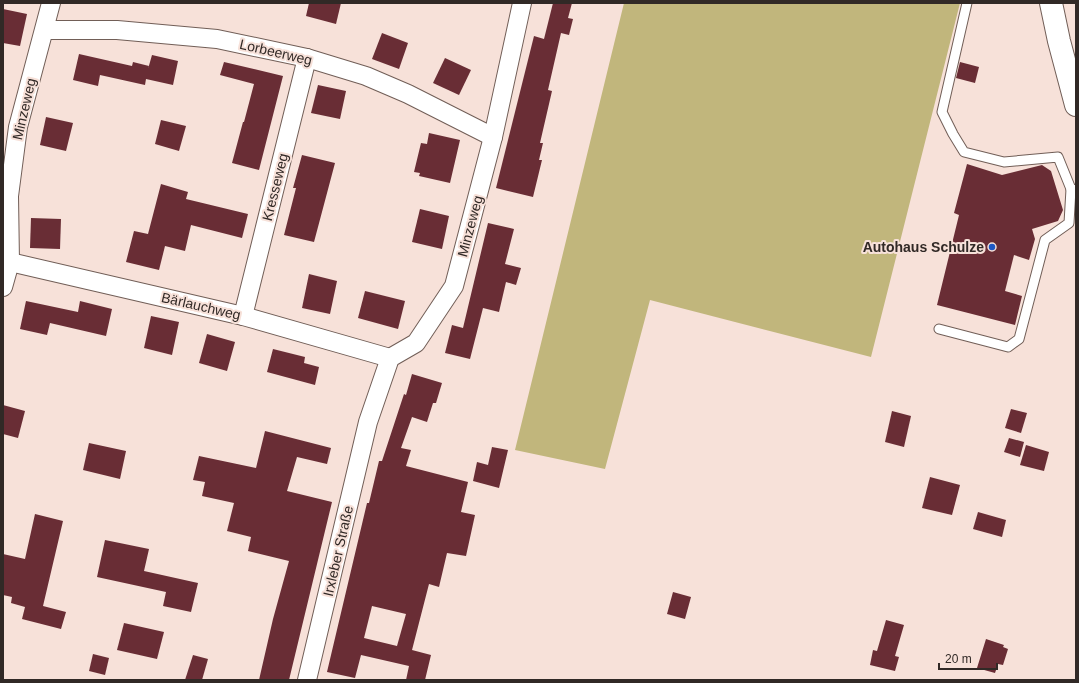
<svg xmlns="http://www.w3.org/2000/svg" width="1079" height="683" font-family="Helvetica,sans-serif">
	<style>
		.grass { fill: #c1b67c }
		.building { fill: #692d35; fill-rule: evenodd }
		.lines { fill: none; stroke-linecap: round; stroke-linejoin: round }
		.lane-casing { stroke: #715e57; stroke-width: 11 }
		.street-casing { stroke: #715e57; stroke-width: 20 }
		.secondary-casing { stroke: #715e57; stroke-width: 24 }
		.lane { stroke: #fff; stroke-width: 9 }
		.street { stroke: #fff; stroke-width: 18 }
		.secondary { stroke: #fff; stroke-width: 22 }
		.poi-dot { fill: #1e58c5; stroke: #f7e1d9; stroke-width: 1.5 }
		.labels { text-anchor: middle; stroke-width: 4; stroke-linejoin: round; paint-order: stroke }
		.street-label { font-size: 14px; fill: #312926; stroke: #f7e1d9 }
		.poi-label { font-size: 14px; font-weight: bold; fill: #312926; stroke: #f7e1d9; text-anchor: end }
	</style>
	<rect width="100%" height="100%" fill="#f7e1d9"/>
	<polygon class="grass" points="624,3 960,3 871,357 650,300 605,469 515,450"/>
	<g class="building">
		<polygon points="309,3 341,3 336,24 306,16"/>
		<polygon points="553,3 572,3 568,18 573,19 569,35 561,33 548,90 552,91 540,143 543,143 539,160 542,160 533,197 496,188 534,36 544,39"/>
		<polygon points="3,9 27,14 20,46 3,43"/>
		<polygon points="382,33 408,43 399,69 372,59"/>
		<polygon points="79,54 132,66 133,62 149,66 148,69 152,55 178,61 173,85 146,79 145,85 100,75 98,86 73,80"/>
		<polygon points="445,58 471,70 459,95 433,83"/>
		<polygon points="224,62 283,76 259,170 232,163 243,122 244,122 254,84 220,75"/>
		<polygon points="960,62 979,67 975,83 956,78"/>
		<polygon points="318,85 346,91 340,119 311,113"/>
		<polygon points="46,117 73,123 66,151 40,145"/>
		<polygon points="161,120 186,126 179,151 155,144"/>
		<polygon points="429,133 460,140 450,183 419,176 420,173 414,172 421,143 427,144"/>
		<polygon points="302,155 335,163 314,242 284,235 296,188 293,188"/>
		<polygon points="967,164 1002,175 1042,165 1051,171 1063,210 1058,221 1032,229 1035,239 1029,260 1014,255 1005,291 1022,296 1015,325 937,305 959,215 954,213"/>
		<polygon points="161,184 188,192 186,199 248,214 242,238 191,225 185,251 165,246 159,270 126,262 134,231 148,234"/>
		<polygon points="420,209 449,216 442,249 412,242"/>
		<polygon points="31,218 61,219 60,249 30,248"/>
		<polygon points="488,223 514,229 505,264 521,268 516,285 506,282 499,312 483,308 470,359 445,353 452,325 463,328"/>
		<polygon points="309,274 337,281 330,314 302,308"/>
		<polygon points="365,291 405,301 398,329 358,318"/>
		<polygon points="26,301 78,312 80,301 112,309 106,336 50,323 47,335 20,329"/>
		<polygon points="151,316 179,322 172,355 144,348"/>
		<polygon points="207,334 235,342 227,371 199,363"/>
		<polygon points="273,349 305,357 304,363 319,367 315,385 267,372"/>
		<path d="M412,374l30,9 -6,20h-3l-6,19 -15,-5 -11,31 10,2 -5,16 62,16 -7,30 14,3 -9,41 -19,-3 -8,34 -10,-3 -17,66 19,5 -6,25h-19l3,-14 -48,-11 -6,23 -28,-6 40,-169h2l10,-42h3l22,-67 2,1zM372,606l34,8 -9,32 -33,-8z"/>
		<polygon points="3,405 25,411 18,438 3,434"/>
		<polygon points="1011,409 1027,413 1021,433 1005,428"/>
		<polygon points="892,411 911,416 904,447 885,442"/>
		<polygon points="265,431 331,448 327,464 297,457 287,491 332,502 289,680 259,680 273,619 289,561 248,551 251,537 227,531 234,503 202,496 205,482 193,480 199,456 256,468"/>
		<polygon points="1009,438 1024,442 1020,457 1004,452"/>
		<polygon points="89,443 126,451 120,479 83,470"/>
		<polygon points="1026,445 1049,452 1044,471 1020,465"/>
		<polygon points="492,447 508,450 499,488 473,481 477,462 488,465"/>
		<polygon points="930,477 960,485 952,515 922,508"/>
		<polygon points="978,512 1006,520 1002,537 973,529"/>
		<polygon points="35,514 63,521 43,606 66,612 61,629 22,619 25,607 11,603 12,597 3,595 3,554 25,559"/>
		<polygon points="105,540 149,549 144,571 198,583 191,612 163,606 166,592 97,577"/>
		<polygon points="673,592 691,597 685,619 667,614"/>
		<polygon points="886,620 904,625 895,656 899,657 895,671 870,665 873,650 877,651"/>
		<polygon points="124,623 164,632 157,659 117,650"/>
		<polygon points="986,639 1004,645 1003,647 1008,649 1003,665 998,664 995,673 977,668"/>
		<polygon points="93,654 109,658 105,675 89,671"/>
		<polygon points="193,655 208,659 202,680 185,680"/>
	</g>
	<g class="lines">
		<g class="lane-casing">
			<g id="lane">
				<polyline points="967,3 942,112 953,134 964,152 1004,162 1058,157 1071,189"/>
				<polyline points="939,329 1008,347 1019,339 1045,240 1069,223 1071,189 1076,190"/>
			</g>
		</g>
		<g class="street-casing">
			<g id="street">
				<polyline points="45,30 117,30 217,39 307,58 366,76 408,94 493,137"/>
				<polyline points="10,262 243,316 390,358"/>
				<polyline points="3,287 10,262 9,196 18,127 51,3"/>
				<polyline points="243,316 307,58"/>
				<polyline points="307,680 368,422 390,358 416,343 454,286 493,137 522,3"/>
			</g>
		</g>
		<g class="secondary-casing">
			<polyline id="secondary" points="1051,3 1059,41 1076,105"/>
		</g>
		<use href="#lane" class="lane"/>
		<use href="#street" class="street"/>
		<use href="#secondary" class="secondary"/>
	</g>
	<circle class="poi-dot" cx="992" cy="247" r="4"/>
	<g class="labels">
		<g class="street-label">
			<text transform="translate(276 52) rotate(13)" y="5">Lorbeerweg</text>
			<text transform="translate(24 109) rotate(-77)" y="5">Minzeweg</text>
			<text transform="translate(275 187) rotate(-76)" y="5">Kresseweg</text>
			<text transform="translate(470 226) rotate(-75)" y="5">Minzeweg</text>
			<text transform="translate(201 306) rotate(13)" y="5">Bärlauchweg</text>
			<text transform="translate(338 551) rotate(-77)" y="5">Irxleber Straße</text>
		</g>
		<g class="poi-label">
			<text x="984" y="252">Autohaus Schulze</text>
		</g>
	</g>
	<rect width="1079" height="683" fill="none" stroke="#312926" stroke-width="8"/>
	<path d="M939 663v6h58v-6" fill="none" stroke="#312926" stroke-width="2"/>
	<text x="945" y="663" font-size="12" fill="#312926" stroke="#f7e1d9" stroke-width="3" paint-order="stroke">20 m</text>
</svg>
